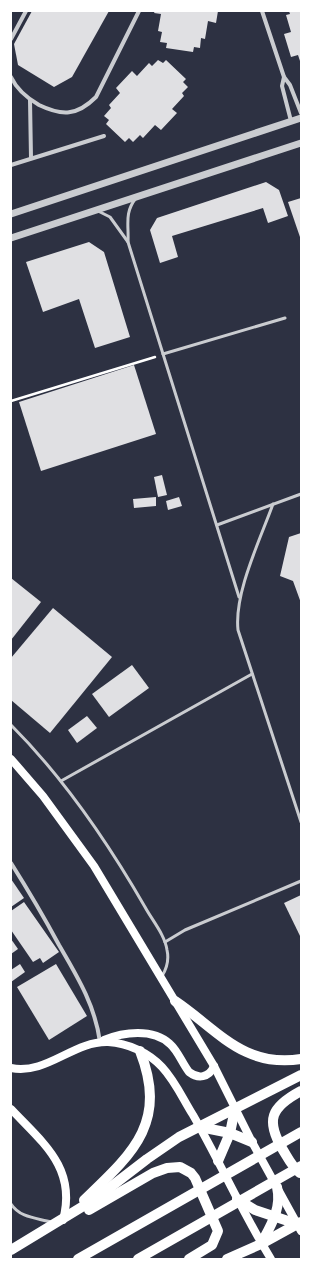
<svg xmlns="http://www.w3.org/2000/svg" width="312" height="1270" font-family="'Times New Roman',serif">
	<style>
		.building { fill: #e0e0e3 }
		.lines { fill: none; stroke-linecap: round; stroke-linejoin: round }
		.path { stroke: #fff; stroke-width: 2.5 }
		.service { stroke: #caccd0; stroke-width: 3 }
		.minor { stroke: #caccd0; stroke-width: 4 }
		.tertiary { stroke: #caccd0; stroke-width: 7 }
		.secondary { stroke: #fff; stroke-width: 8 }
		.primary { stroke: #fff; stroke-width: 10 }
	</style>
	<rect width="100%" height="100%" fill="#2d3142"/>
	<g class="building">
		<polygon points="32,11 109,11 72,77 54,87 18,65 14,44"/>
		<polygon points="155,11 218,11 216,23 208,21 205,39 201,38 200,48 194,47 193,52 166,48 167,43 160,42 162,32 158,31 161,14 154,13"/>
		<polygon points="289,11 301,11 301,64 298,55 291,57 284,34 291,32 286,15 290,14"/>
		<polygon points="158,60 163,63 166,60 186,79 183,82 188,87 182,93 184,96 172,109 177,113 161,130 155,125 143,138 140,135 133,142 129,138 125,142 106,124 109,120 104,116 111,108 109,105 120,93 116,88 132,71 137,76 149,63 152,66"/>
		<polygon points="266,182 279,190 288,216 268,223 263,208 172,236 178,257 160,263 150,230 157,218"/>
		<polygon points="301,198 301,240 288,202"/>
		<polygon points="89,242 104,252 130,337 95,348 79,299 43,312 26,262"/>
		<polygon points="134,365 156,434 41,471 19,402"/>
		<polygon points="162,475 167,495 158,497 154,477"/>
		<polygon points="156,497 156,506 134,508 133,499"/>
		<polygon points="179,497 182,506 168,510 166,501"/>
		<polygon points="301,533 301,603 293,581 280,576 289,537"/>
		<polygon points="11,578 41,602 11,640"/>
		<polygon points="53,608 112,657 50,733 11,700 11,658"/>
		<polygon points="132,665 149,688 109,717 92,694"/>
		<polygon points="87,716 97,728 77,743 68,730"/>
		<polygon points="11,879 24,898 11,907"/>
		<polygon points="301,895 301,938 284,903"/>
		<polygon points="24,902 59,952 43,963 40,958 33,962 11,930 11,911"/>
		<polygon points="11,939 18,949 11,954"/>
		<polygon points="20,964 25,972 11,982 11,970"/>
		<polygon points="56,964 87,1016 49,1040 17,987"/>
	</g>
	<g class="lines">
		<polyline class="path" points="11,401 155,357"/>
		<g class="service">
			<path d="M136,198c-12,15 -7,27 -8,44l111,355"/>
			<polyline points="98,211 110,217 128,242"/>
			<polyline points="163,354 285,318"/>
			<path d="M273,504c-13,36 -39,89 -35,126l63,192"/>
			<polyline points="217,525 301,494"/>
			<path d="M11,725c54,54 96,116 134,182 7,13 20,28 22,43 2,9 0,18 -5,26"/>
			<polyline points="61,781 252,674"/>
			<polyline points="165,942 185,930 301,881"/>
			<path d="M11,1204c9,14 26,14 40,18"/>
		</g>
		<g class="minor">
			<polyline points="262,11 284,77 290,85 301,113"/>
			<polyline points="11,39 26,11"/>
			<path d="M11,77c6,13 16,21 28,28 23,11 38,11 57,-8l43,-86"/>
			<polyline points="284,77 282,86 291,121"/>
			<polyline points="30,100 31,158"/>
			<polyline points="11,165 104,136"/>
			<path d="M11,863c17,27 33,54 48,82 18,31 36,60 41,97"/>
		</g>
		<g class="tertiary">
			<polyline points="11,214 301,118"/>
			<polyline points="11,238 301,143"/>
		</g>
		<g class="secondary">
			<polyline points="11,759 43,796 94,866 214,1066 252,1142 301,1231"/>
			<path d="M104,1040c19,-8 49,-12 66,4 8,7 12,19 19,28 9,7 20,6 25,-6"/>
			<path d="M11,1068c36,7 62,-27 97,-26 20,1 41,11 54,25 13,14 21,32 31,48 27,47 49,97 78,144"/>
			<path d="M11,1109c32,34 66,59 52,111"/>
		</g>
		<g class="primary">
			<path d="M175,1001c43,29 68,67 126,58"/>
			<polyline points="200,1127 230,1133 252,1142"/>
			<polyline points="218,1161 230,1133 235,1109"/>
			<path d="M300,1173c-8,-6 -12,-15 -17,-23 -18,-30 -12,-43 18,-59"/>
			<polyline points="237,1199 255,1210 297,1224"/>
			<path d="M84,1200c49,-47 84,-77 56,-149"/>
			<polyline points="89,1210 153,1173 167,1168 180,1167 191,1173 195,1178 218,1231 212,1245 189,1259"/>
			<path d="M261,1244c10,-19 21,-36 16,-57"/>
			<polyline points="11,1250 95,1199 147,1159 179,1137 301,1075"/>
			<polyline points="78,1259 301,1132"/>
			<polyline points="138,1259 301,1166"/>
			<polyline points="227,1259 261,1244 301,1222"/>
		</g>
	</g>
	<rect width="312" height="1270" fill="none" stroke="#ffffff" stroke-width="24"/>
</svg>
